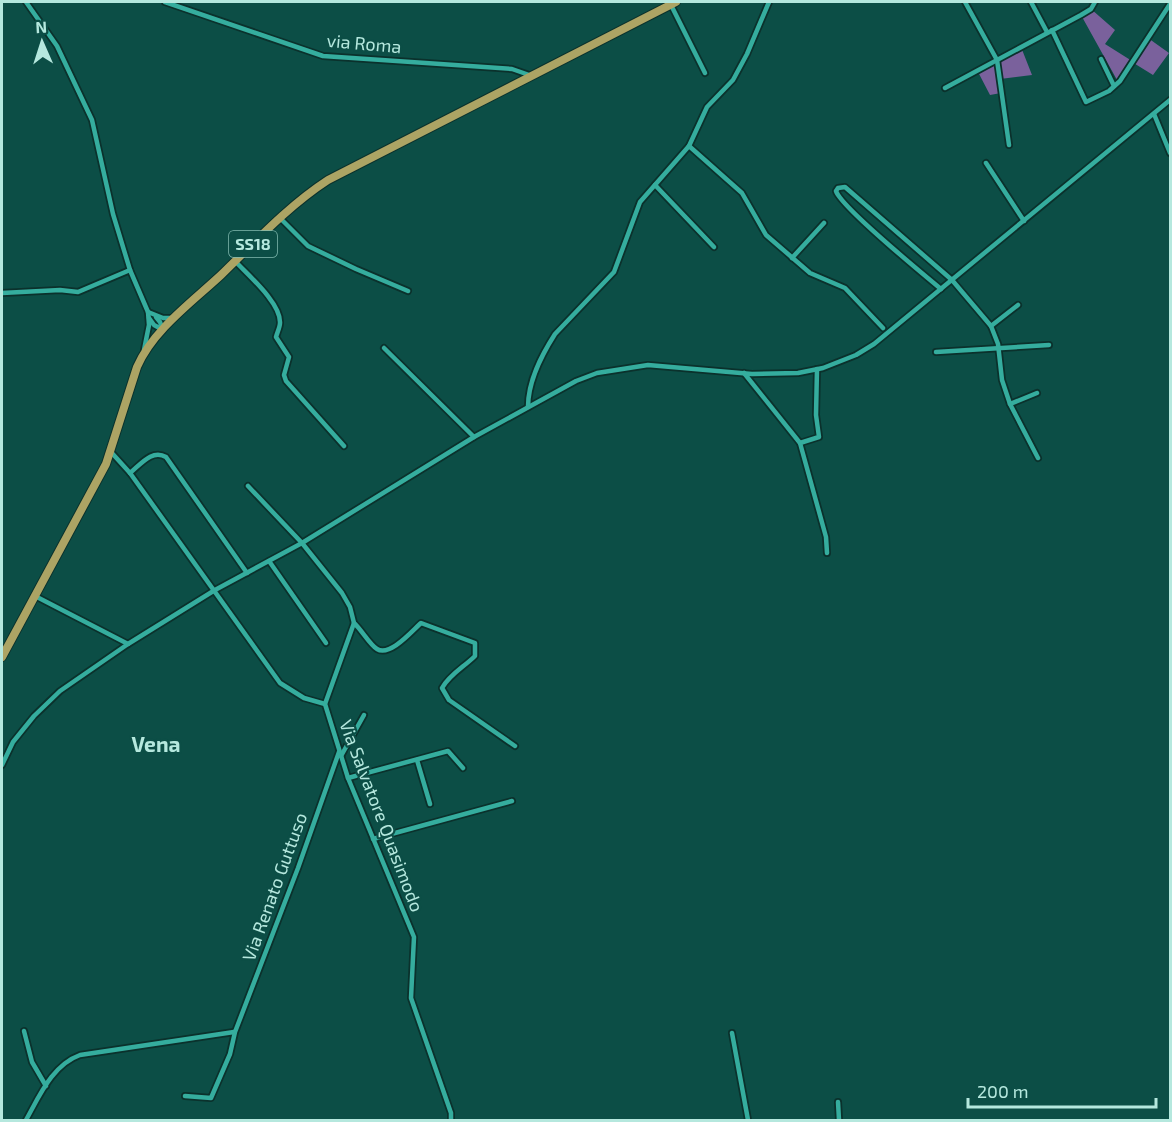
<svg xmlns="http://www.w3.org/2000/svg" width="1172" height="1122" font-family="'Exo 2',sans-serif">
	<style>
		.green { fill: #7a619c }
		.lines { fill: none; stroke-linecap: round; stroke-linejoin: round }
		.street-casing { stroke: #0b312c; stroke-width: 8 }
		.primary-casing { stroke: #0b312c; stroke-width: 10 }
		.street { stroke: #35ad9e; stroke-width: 4.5 }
		.primary { stroke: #aca464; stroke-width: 8 }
		.labels { text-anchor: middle; stroke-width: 4.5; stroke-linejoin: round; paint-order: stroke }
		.shield { fill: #0c4e46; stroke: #82bab0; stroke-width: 1.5 }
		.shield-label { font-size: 16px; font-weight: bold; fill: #b5e8de }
		.street-label { font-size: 18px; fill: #b5e8de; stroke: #0c4e46 }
		.quarter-label { font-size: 21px; font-weight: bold; fill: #b5e8de; stroke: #0c4e46 }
	</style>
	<rect width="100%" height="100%" fill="#0c4e46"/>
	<g class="green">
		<polygon points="1091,9 1115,30 1105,44 1132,61 1148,38 1169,53 1153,75 1132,62 1119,82 1117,80 1081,15"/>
		<polygon points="1021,47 1032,75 1000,79 1001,93 990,95 977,70"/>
	</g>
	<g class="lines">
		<g class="street-casing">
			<g id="street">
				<polyline points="26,2 57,46 92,120 113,214 130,270 148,312"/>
				<polyline points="165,2 323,56 512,69 532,76"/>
				<polyline points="965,2 997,60 1009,145"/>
				<polyline points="1031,2 1047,32"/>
				<polyline points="671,5 705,73"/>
				<polyline points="1052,30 1086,102 1109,91 1120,81 1170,4"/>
				<polyline points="1101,59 1114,86"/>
				<polyline points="945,88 1081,15 1091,9 1095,2"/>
				<polyline points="1154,114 1170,153"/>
				<polyline points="689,146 742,193 766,235 810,273 845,288 883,328"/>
				<polyline points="986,163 1024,221"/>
				<polyline points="655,185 714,247"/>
				<polyline points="280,218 308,246 356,269 408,291"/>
				<polyline points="792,258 824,223"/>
				<path d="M235,261c13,14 46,42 45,62 0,4 -3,10 -4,14l13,20 -5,18 2,6 58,65"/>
				<path d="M941,289c-18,-15 -100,-82 -105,-98l2,-3 7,-1 107,93 39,46 7,18 4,36 8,24 28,54"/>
				<polyline points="2,293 60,290 78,292 130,270"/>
				<polyline points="149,318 154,325 163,330 160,322 156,317"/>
				<polyline points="991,326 1018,305"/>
				<polyline points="384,348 474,437"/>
				<polyline points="144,350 149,325 148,312 163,318 172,318"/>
				<polyline points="936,352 1049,345"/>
				<polyline points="744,373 800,443 826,537 827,553"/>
				<polyline points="1010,404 1037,393"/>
				<path d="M528,407c0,-26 13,-51 27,-73l59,-62 26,-70 49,-56 18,-39 26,-27 14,-26 22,-52"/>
				<polyline points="800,443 819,437 816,415 817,369"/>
				<polyline points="111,452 130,473 280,683 304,698 325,704"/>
				<path d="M130,473c11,-9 22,-24 36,-16l81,116"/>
				<polyline points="248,486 302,543 342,593 350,607 354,623 325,704 348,778 414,937 411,998 451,1113 451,1120"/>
				<polyline points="269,561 326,643"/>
				<polyline points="35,596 128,644"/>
				<path d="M354,623c7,6 16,22 23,26 13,8 35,-18 44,-26l54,20v13c-11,11 -25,18 -33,32l7,12 66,46"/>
				<polyline points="341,756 364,715"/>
				<polyline points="417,760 430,804"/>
				<polyline points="2,765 13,742 34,716 60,691 128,644 215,590 302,543 474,437 576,381 597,373 648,365 752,374 798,373 823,368 856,355 874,344 1170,100"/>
				<polyline points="348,778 448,751 463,768"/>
				<polyline points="373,839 512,801"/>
				<polyline points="24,1031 32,1062 46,1086"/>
				<polyline points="732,1033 748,1120"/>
				<polyline points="185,1096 211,1098 230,1054 235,1032 298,868 339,752"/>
				<polyline points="838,1102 839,1120"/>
				<path d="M26,1120c13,-23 26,-55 54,-65l154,-23"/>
			</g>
		</g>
		<g class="primary-casing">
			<path id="primary" d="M2,657l104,-193 31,-97c16,-37 55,-65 84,-92 34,-33 67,-69 107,-95l348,-178"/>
		</g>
		<use href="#street" class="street"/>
		<use href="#primary" class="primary"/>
	</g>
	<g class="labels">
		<rect class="shield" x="229" y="231" width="48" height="26" rx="4.5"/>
		<g class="shield-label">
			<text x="253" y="250">SS18</text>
		</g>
		<g class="street-label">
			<text transform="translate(364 44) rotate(5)" y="6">via Roma</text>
			<text transform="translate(381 816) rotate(69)" y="6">Via Salvatore Quasimodo</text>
			<text transform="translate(275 887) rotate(-70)" y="6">Via Renato Guttuso</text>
		</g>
		<g class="quarter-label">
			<text x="156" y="752">Vena</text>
		</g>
	</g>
	<rect width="1172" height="1122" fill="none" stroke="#b5e8de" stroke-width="6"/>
	<g transform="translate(42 42) rotate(357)" stroke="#0c4e46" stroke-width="4.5" paint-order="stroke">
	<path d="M0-4.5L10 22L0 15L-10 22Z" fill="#b5e8de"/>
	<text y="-9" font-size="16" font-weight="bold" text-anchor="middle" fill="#b5e8de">N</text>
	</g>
	<path d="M968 1098v9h188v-9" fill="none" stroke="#b5e8de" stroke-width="3"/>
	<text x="977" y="1098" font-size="18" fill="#b5e8de" stroke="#0c4e46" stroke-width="4.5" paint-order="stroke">200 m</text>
</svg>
